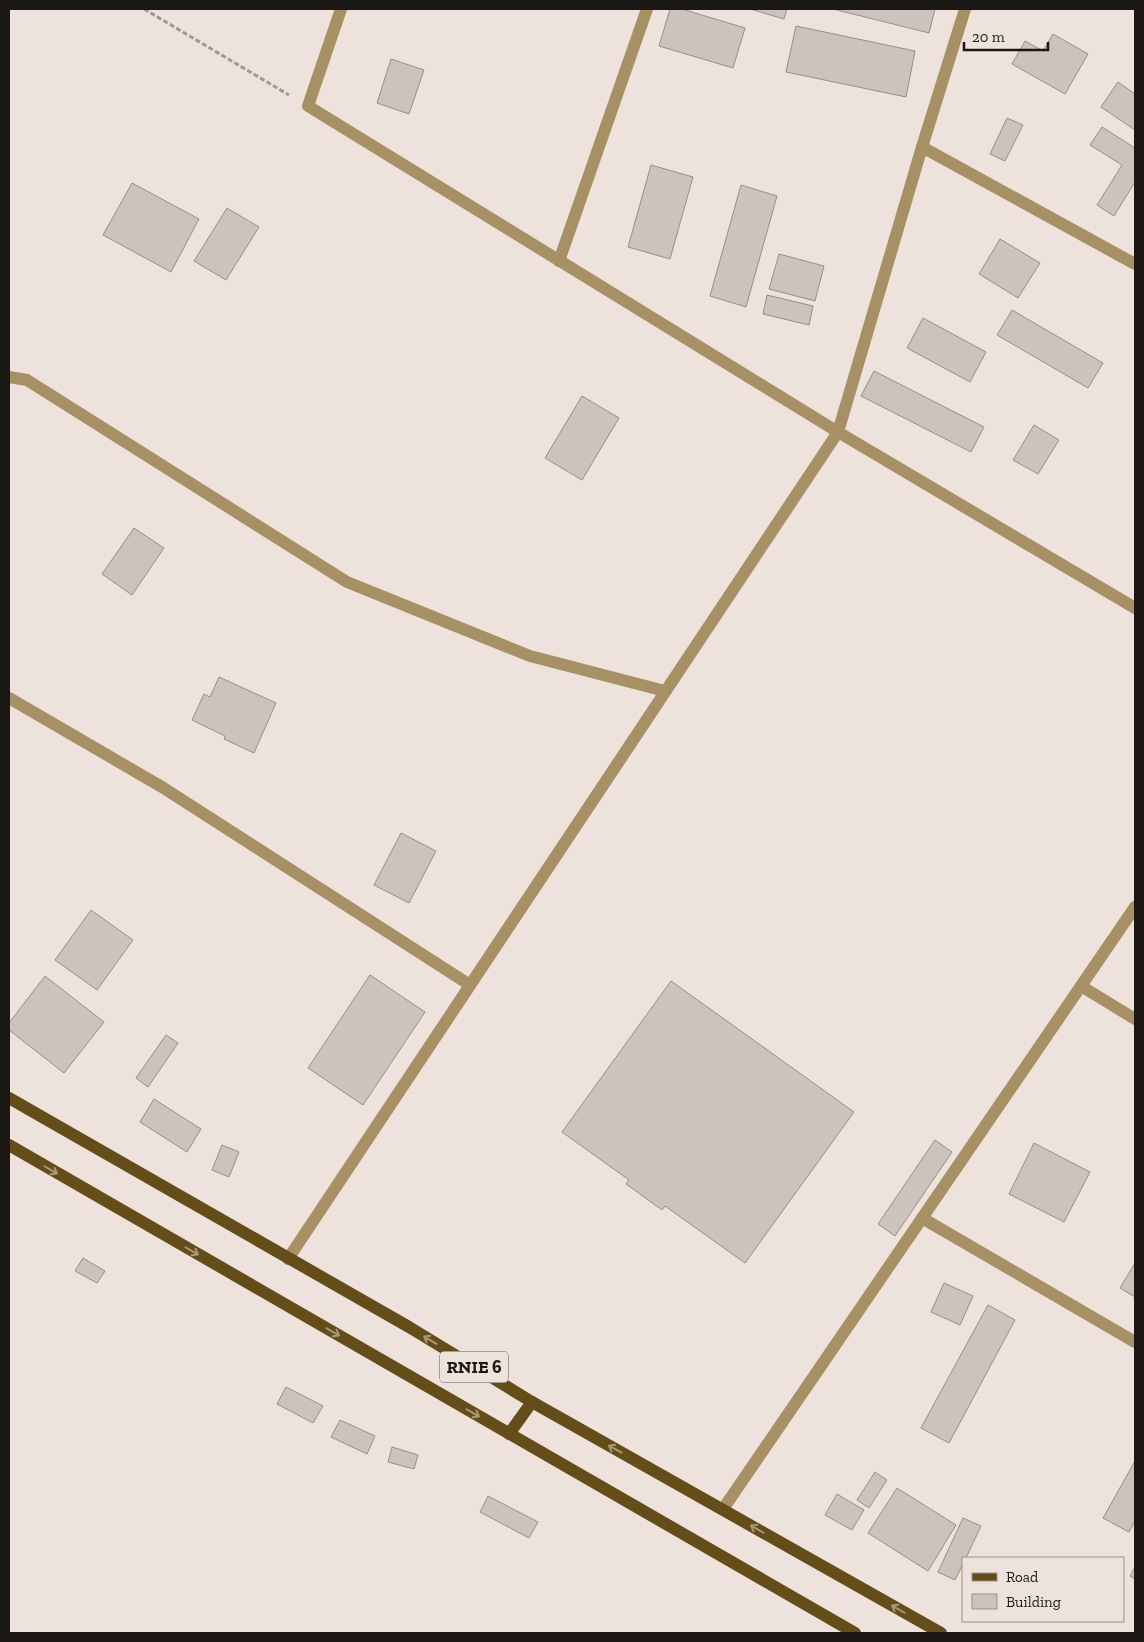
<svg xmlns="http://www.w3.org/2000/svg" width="1144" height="1642" font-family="'Zilla Slab',serif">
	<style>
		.building { fill: #cdc3bd; stroke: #988e88 }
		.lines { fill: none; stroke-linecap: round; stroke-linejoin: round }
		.path { stroke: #a19994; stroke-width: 3; stroke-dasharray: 5 2.5; stroke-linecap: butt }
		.street { stroke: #a79164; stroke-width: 12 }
		.primary { stroke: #654d19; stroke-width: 12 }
		.oneway { stroke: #a9987a }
		.labels { text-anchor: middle; stroke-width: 5; stroke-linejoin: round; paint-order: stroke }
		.shield { fill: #ede3dc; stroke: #5a5451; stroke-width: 1 }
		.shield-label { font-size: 18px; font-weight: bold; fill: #1b1715 }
	</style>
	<rect width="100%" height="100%" fill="#ede3dc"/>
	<g class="building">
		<polygon points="670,9 682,9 745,28 733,68 659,46"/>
		<polygon points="750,9 787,9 784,19"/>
		<polygon points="833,9 935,9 929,33"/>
		<polygon points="796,26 915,51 906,97 786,72"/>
		<polygon points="1053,34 1088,54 1065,94 1012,64 1025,41 1043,51"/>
		<polygon points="391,59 424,70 409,114 377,103"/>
		<polygon points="1118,82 1135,94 1135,130 1101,107"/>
		<polygon points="1007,118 1023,125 1005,161 990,154"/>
		<polygon points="1102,127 1135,148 1135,182 1114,216 1097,205 1122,165 1090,145"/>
		<polygon points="651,165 693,177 670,259 628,247"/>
		<polygon points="132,183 199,219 171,272 103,235"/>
		<polygon points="741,185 777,196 746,307 710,296"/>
		<polygon points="227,208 259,227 226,280 194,261"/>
		<polygon points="1000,239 1040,263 1018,298 979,274"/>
		<polygon points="779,254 824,266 815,301 769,289"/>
		<polygon points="767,295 813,306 809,325 763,314"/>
		<polygon points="1012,310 1103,363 1088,388 997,335"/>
		<polygon points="923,318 986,352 970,382 907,348"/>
		<polygon points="874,371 984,427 971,452 861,396"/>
		<polygon points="582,396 619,418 582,480 545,458"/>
		<polygon points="1034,425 1059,440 1038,474 1013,460"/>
		<polygon points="134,528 164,548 132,595 102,574"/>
		<polygon points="219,677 276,703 254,753 224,739 225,736 192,720 204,694 210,697"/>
		<polygon points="401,833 436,851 409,903 374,885"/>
		<polygon points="91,910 133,940 97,990 55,960"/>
		<polygon points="370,975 425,1012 363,1105 308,1068"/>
		<polygon points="45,976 104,1022 64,1073 9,1030 9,1023"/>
		<polygon points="671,981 854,1112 745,1263 665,1206 662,1210 626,1184 629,1180 562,1132"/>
		<polygon points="166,1035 178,1043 148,1087 136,1078"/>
		<polygon points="154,1099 201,1129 187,1152 140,1122"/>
		<polygon points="935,1140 952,1152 895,1236 878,1224"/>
		<polygon points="1034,1143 1090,1172 1064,1222 1009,1194"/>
		<polygon points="222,1145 239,1152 229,1177 212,1170"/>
		<polygon points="83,1258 105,1271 97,1283 75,1271"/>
		<polygon points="1135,1263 1135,1297 1120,1288"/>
		<polygon points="944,1283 973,1296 960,1325 931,1312"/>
		<polygon points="988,1305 1015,1320 949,1443 921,1428"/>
		<polygon points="286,1387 323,1406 313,1423 277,1404"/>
		<polygon points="340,1420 375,1436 367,1454 331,1437"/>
		<polygon points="392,1447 418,1455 414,1469 388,1462"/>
		<polygon points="1135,1461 1135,1521 1129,1532 1103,1518"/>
		<polygon points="875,1472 887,1480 869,1508 857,1500"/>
		<polygon points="897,1488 956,1525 928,1571 868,1533"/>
		<polygon points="837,1494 864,1510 852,1530 825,1515"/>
		<polygon points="488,1496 538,1522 529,1538 480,1512"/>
		<polygon points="963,1518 981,1526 966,1558 963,1558 963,1564 955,1580 938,1572"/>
		<polygon points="1135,1567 1135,1579 1130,1576"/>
	</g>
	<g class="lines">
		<polyline class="path" points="144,9 289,95"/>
		<g class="street">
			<polyline points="341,9 308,106 838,432 1135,608"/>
			<polyline points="922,147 1135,264"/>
			<polyline points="559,261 647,9"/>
			<polyline points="9,377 27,380 347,582 530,656 665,691"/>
			<polyline points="9,698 162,787 470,985"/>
			<polyline points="1081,986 1135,1019"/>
			<polyline points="922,1218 1135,1342"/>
			<polyline points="288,1259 838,432 922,147 965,9"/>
			<polyline points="723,1509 1135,907"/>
		</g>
		<g class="primary">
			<polyline points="9,1098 409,1327 532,1402 941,1633"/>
			<polyline points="9,1145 855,1633"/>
			<polyline points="509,1434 532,1402"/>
		</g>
	</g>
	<defs><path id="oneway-shaft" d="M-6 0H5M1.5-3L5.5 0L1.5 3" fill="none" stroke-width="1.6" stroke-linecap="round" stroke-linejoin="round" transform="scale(1.25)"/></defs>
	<g class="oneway">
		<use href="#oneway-shaft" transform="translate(51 1170) rotate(30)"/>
		<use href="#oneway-shaft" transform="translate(192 1251) rotate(30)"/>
		<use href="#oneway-shaft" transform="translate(333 1332) rotate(30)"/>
		<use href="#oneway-shaft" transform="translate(430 1340) rotate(-149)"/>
		<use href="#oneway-shaft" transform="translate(473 1413) rotate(30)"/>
		<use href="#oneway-shaft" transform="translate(615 1449) rotate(-151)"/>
		<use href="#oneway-shaft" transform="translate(757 1529) rotate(-150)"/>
		<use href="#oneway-shaft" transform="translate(898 1609) rotate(-150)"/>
	</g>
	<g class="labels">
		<rect class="shield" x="440" y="1351.5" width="68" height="31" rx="4"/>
		<g class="shield-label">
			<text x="474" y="1373">RNIE 6</text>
		</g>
	</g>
	<rect width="1144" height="1642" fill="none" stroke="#1b1715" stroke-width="20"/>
	<rect x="962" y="1557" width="162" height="65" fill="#ede3dc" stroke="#99918c"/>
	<rect x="972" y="1573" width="25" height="8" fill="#654d19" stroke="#99918c"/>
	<text x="1006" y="1582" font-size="15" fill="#1b1715">Road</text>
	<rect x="972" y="1594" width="25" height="15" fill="#cdc3bd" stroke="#99918c"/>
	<text x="1006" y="1607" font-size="15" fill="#1b1715">Building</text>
	<path d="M964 42v8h84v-8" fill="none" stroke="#1b1715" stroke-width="2.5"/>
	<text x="972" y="42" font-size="15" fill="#1b1715" stroke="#ede3dc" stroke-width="4" paint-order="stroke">20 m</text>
</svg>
